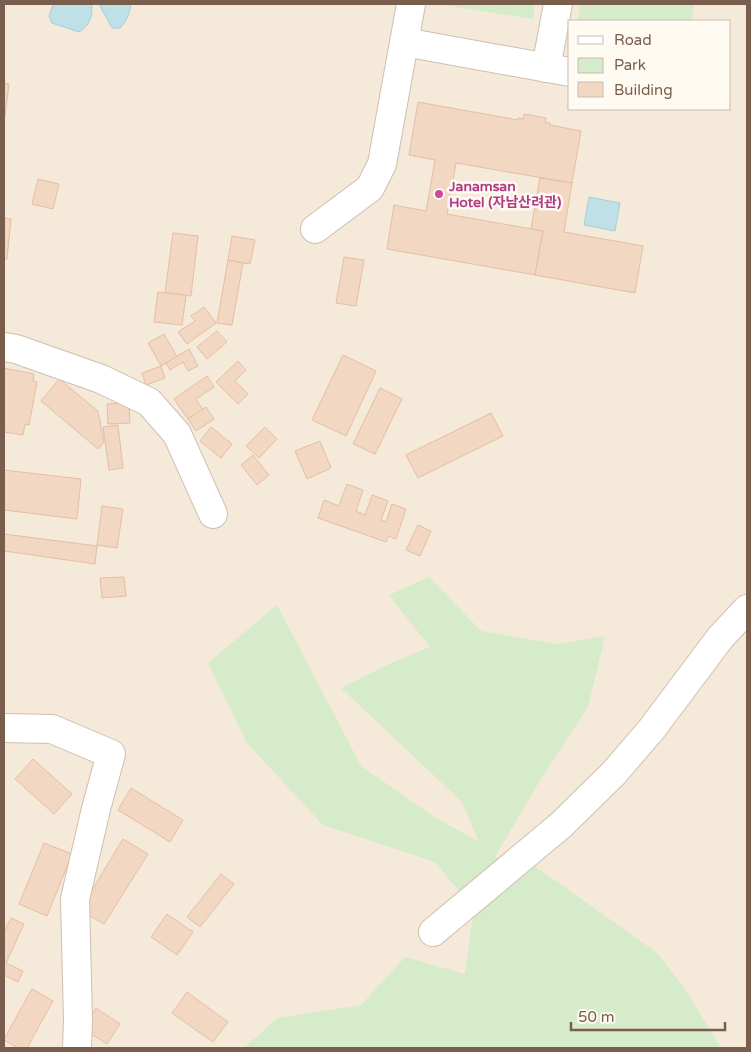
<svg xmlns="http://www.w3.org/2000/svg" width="751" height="1052" font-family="'Varela Round','Noto Sans KR',sans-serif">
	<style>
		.residential { fill: #f5e9d9; fill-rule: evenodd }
		.green { fill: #d6ebc9 }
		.water { fill: #bfe0e7; stroke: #a5d0d9 }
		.building { fill: #f2d7c3; stroke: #e5bea3 }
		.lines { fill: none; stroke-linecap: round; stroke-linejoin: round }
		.minor-casing { stroke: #d0bfb0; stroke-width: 30 }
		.minor { stroke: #fff; stroke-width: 28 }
		.hotel-dot { fill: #d1479c; stroke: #fffaf2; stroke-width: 2 }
		.labels { text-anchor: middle; stroke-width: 5; stroke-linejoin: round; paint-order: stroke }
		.hotel-label { font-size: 14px; font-weight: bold; fill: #b23c85; stroke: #fffaf2; text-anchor: start }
	</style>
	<rect width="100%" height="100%" fill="#fdf6eb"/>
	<path class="residential" d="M4,4h743v1044h-743zM570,21h160v88h-160z"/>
	<g class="green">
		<polygon points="437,4 535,4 533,19"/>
		<polygon points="580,4 694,4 692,21 578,21"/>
		<polygon points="429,577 481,631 557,644 605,636 588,707 542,777 495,857 529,862 656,952 684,987 721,1048 244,1048 277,1018 361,1005 405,957 465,974 474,909 435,862 323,825 247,743 208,663 277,605 361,766 436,818 479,842 462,802 341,688 389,664 430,647 389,595"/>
	</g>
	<g class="water">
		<path d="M53,4h39c0,13 -1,20 -13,28l-27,-9 -3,-7z"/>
		<path d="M99,4h32c-1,9 -5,18 -11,24h-8z"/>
		<polygon points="589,197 620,203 615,231 584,225"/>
	</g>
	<g class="building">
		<polygon points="4,83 9,84 5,116 4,116"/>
		<polygon points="418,102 518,120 518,118 523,119 524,114 546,118 545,123 550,123 550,125 581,131 572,183 456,163 447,214 543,231 535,275 387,249 394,205 426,211 435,160 409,155"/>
		<polygon points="540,178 572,183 564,232 643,246 635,293 535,275 543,231 531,229"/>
		<polygon points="38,179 59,184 53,209 32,204"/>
		<polygon points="4,218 11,219 7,259 4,259"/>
		<polygon points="173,233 198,236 191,296 165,293"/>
		<polygon points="232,236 255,240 250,264 228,260"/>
		<polygon points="344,257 364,260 356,306 336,303"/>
		<polygon points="228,260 243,263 232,325 217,323"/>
		<polygon points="158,292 186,295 182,325 154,322"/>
		<polygon points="204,307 216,323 187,344 178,332 195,321 191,316"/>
		<polygon points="217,331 227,342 207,359 197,347"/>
		<polygon points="164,334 177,357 161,366 148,343"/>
		<polygon points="189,349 198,366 188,371 183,362 170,370 166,363"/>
		<polygon points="343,355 376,371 346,436 312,420"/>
		<polygon points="238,361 246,370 235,381 248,394 238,404 216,382"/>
		<polygon points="161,366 165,378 146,385 142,373"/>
		<polygon points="4,368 34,374 33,381 37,382 29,425 25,424 23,435 4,432"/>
		<polygon points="207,376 214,387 196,399 203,410 188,419 174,399"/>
		<polygon points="59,379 98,411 104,442 98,449 41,401"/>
		<polygon points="380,388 402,399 375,454 353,444"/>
		<polygon points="129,403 130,423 108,424 107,404"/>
		<polygon points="206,407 214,419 196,431 188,419"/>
		<polygon points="491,413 503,436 418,478 406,455"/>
		<polygon points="118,425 123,468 109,470 103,427"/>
		<polygon points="211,427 232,444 221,458 200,441"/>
		<polygon points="265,427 277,439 259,458 246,446"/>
		<polygon points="320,441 331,468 307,479 295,451"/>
		<polygon points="253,455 269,475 257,485 241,465"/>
		<polygon points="4,470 81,479 77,519 4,510"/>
		<polygon points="347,484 363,490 356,511 365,515 372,495 388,501 381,520 386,522 392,504 406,509 396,539 388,536 386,542 318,518 324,500 339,506"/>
		<polygon points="102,506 123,509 117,548 97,545"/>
		<polygon points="418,525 431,531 420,556 406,550"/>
		<polygon points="4,534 97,546 95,564 4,551"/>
		<polygon points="124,577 126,596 102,598 100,578"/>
		<polygon points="33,759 72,794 54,814 15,779"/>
		<polygon points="131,788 183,820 170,842 118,810"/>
		<polygon points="123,839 148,854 104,924 80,910"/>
		<polygon points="44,843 72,854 47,916 19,904"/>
		<polygon points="221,874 234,884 200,927 187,917"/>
		<polygon points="167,914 193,932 177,955 151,937"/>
		<polygon points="11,918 24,924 6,963 23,971 18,982 4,975 4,932"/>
		<polygon points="32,989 53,1001 27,1048 18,1048 4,1040 4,1039"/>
		<polygon points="187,992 228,1022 213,1042 172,1013"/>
		<polygon points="96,1008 120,1024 107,1044 83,1029"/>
	</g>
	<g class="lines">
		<g class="minor-casing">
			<g id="minor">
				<polyline points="404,42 570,72"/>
				<polyline points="546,68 558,4"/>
				<polyline points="315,229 370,188 382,164 411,4"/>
				<polyline points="4,347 16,349 101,379 149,402 177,434 213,514"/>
				<polyline points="4,728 52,729 111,754 96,809 75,899 78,1020 77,1048"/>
				<polyline points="433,932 561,825 613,774 651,730 720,638 747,609"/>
			</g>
		</g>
		<use href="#minor" class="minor"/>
	</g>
	<circle class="hotel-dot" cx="439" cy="194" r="5"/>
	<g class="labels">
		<g class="hotel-label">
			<text x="449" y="191">Janamsan<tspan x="449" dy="16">Hotel (자남산려관)</tspan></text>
		</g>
	</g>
	<rect width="751" height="1052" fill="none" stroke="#795e4d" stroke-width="10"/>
	<rect x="568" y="20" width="162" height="90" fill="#fffaf2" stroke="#c9bcb0"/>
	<rect x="578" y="36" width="25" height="8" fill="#ffffff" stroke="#c9bcb0"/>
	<text x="614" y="45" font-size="15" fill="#795e4d">Road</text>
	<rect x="578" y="58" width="25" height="15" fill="#d6ebc9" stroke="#c9bcb0"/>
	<text x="614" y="70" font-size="15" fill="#795e4d">Park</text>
	<rect x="578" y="82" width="25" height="15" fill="#f2d7c3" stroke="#c9bcb0"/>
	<text x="614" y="95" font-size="15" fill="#795e4d">Building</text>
	<path d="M571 1022v8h154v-8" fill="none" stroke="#795e4d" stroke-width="2.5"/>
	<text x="578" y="1022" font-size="15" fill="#795e4d" stroke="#fffaf2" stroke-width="4" paint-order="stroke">50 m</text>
</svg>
